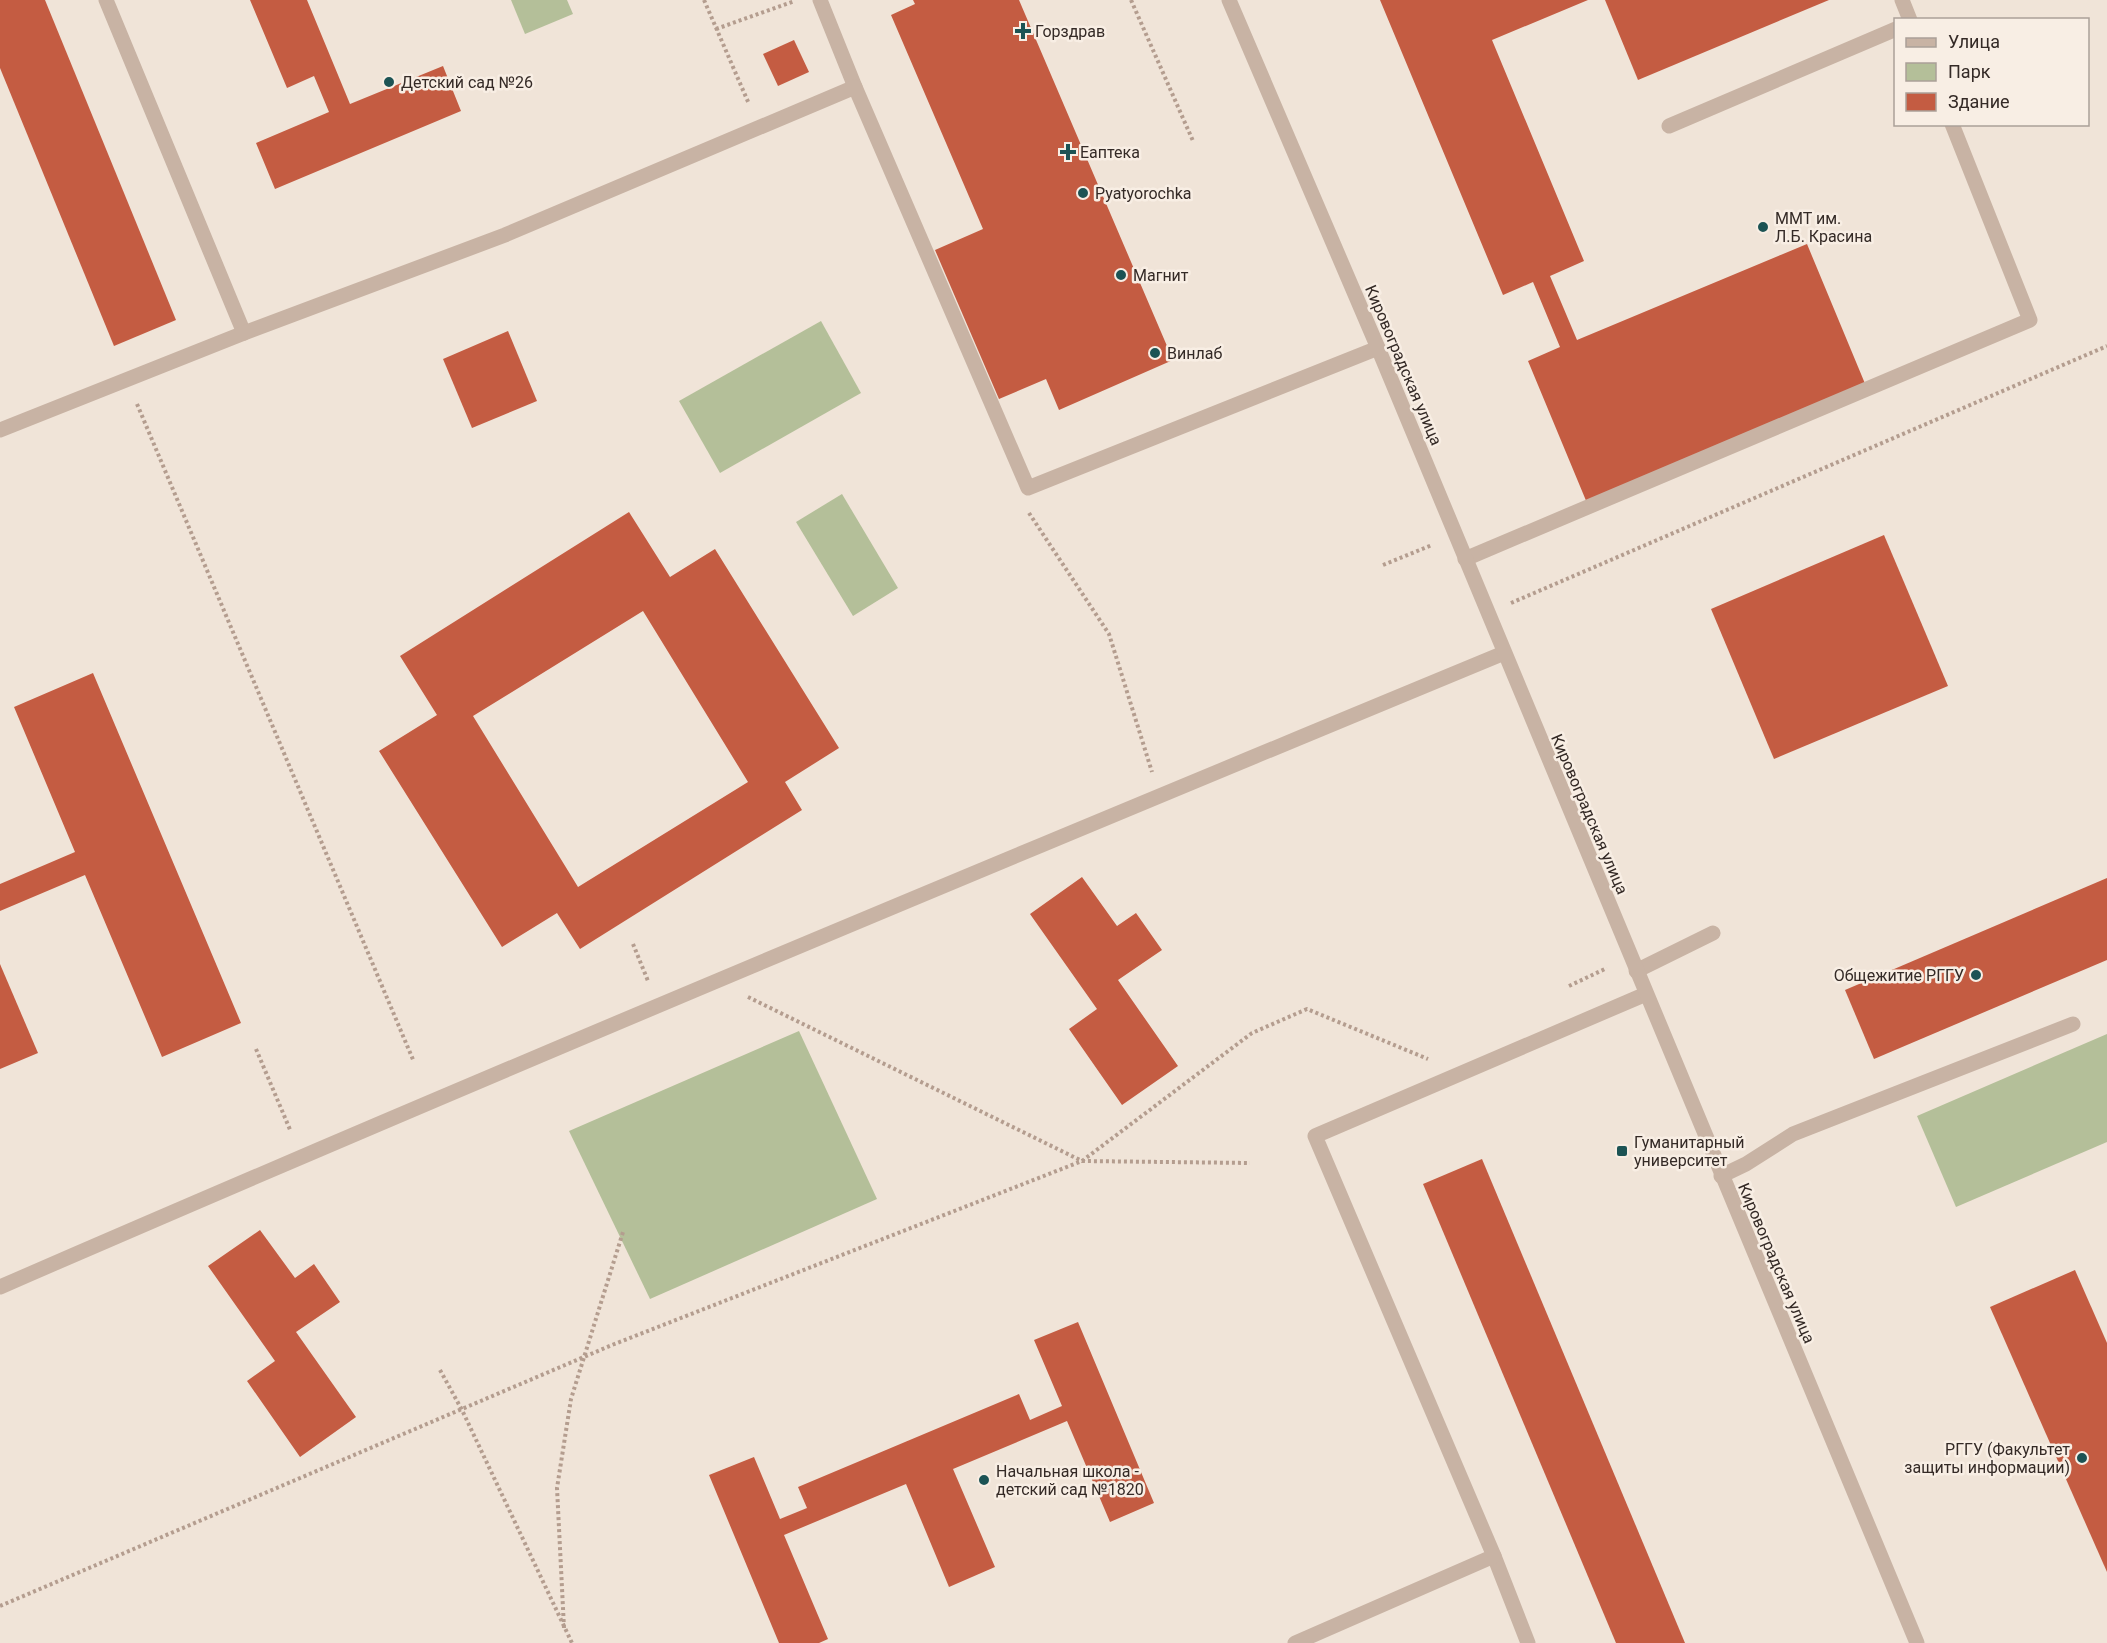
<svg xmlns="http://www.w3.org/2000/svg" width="2107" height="1643" font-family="Roboto,sans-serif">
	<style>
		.green { fill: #b4bf99 }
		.building { fill: #c45c42; fill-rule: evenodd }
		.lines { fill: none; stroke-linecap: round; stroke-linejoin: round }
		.path { stroke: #b49d8f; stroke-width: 4; stroke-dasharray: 3 3; stroke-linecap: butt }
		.service { stroke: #c8b3a4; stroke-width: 15 }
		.tertiary { stroke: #c8b3a4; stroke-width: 15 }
		.poi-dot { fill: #1c5354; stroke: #f8eee4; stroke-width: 2 }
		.labels { text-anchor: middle; stroke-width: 5; stroke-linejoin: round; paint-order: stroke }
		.poi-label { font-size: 16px; fill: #342a26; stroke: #f8eee4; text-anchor: start }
		.street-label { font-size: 16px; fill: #342a26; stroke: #f8eee4 }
	</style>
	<rect width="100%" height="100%" fill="#f0e4d8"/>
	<g class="green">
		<polygon points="511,0 567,0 573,14 525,34"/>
		<polygon points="821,321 861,393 720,473 679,401"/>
		<polygon points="842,494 898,588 853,616 796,522"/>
		<polygon points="799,1031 877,1199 650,1299 569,1131"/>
		<polygon points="2107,1034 2107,1142 1956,1207 1917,1116"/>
	</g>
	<g class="building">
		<polygon points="0,0 45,0 176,320 114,346 0,68"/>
		<polygon points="250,0 307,0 350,104 443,66 461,111 275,189 256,143 329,112 314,76 287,88"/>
		<polygon points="913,0 1019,0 1173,360 1059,410 1046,379 999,399 935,250 983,229 891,15 915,4"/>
		<polygon points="1380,0 1588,0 1492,40 1584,261 1550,276 1577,340 1807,244 1866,386 1587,503 1528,361 1560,347 1533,282 1503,295"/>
		<polygon points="1605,0 1829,0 1638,80"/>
		<polygon points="794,40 809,72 778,86 763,54"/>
		<polygon points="508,331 537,401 472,428 443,359"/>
		<path d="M629,512l41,65 45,-28 124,199 -54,34 17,28 -222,139 -23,-36 -55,34 -123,-196 58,-36 -37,-59zM643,611l105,171 -170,105 -105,-171z"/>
		<polygon points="1884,535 1948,686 1774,759 1711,609"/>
		<polygon points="93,673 241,1023 162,1057 85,875 0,911 0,884 75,852 14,707"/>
		<polygon points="1082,877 1117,926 1136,913 1162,950 1118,980 1178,1066 1122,1105 1069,1029 1097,1009 1030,914"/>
		<polygon points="2107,878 2107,960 1874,1059 1845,990"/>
		<polygon points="0,964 38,1053 0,1069"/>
		<polygon points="1482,1159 1685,1643 1616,1643 1423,1184"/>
		<polygon points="260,1230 295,1278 314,1264 340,1302 296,1332 356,1417 300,1457 247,1381 275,1361 208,1266"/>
		<polygon points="2075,1270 2107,1343 2107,1572 1990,1307"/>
		<polygon points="1078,1322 1154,1503 1110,1522 1067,1421 953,1469 995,1567 949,1587 906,1484 784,1535 828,1639 819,1643 779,1643 709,1475 754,1457 780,1519 807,1508 798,1487 1019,1394 1030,1420 1062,1406 1034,1340"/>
	</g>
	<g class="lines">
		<g class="path">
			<polyline points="704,0 749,104"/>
			<polyline points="1131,0 1193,141"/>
			<polyline points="716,29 795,1"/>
			<polyline points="137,404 414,1062"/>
			<polyline points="1029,513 1109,634 1152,772"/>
			<polyline points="1383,565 1432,545"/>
			<polyline points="1511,603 2107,346"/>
			<polyline points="633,944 648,981"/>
			<polyline points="1569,986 1607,968"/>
			<polyline points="748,997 1082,1161 1252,1033 1307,1009 1428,1059"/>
			<polyline points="256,1049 291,1132"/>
			<polyline points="440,1370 462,1410 572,1643"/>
			<polyline points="0,1606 612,1345 1082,1161 1250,1163"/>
			<polyline points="564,1628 557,1488 571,1399 623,1232"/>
		</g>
		<g class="service">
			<polyline points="106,0 244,333"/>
			<polyline points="820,0 855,87"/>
			<polyline points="1902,0 1910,20"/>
			<polyline points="1669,126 1896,29"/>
			<polyline points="0,430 244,333 505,235 855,87 1028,488 1378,348"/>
			<polyline points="1465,559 2030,320 1952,124"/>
			<polyline points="1636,971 1713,933"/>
			<polyline points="1721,1176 1746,1164 1793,1134 2073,1024"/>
			<path d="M0,1287c499,-217 1002,-426 1504,-634"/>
			<polyline points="1494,1556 1528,1643"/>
			<polyline points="1295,1643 1494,1556 1315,1136 1646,994"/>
		</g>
		<polyline class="tertiary" points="1229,0 1378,348 1917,1643"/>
	</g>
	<g class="poi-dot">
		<path d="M1020 22h6v6h6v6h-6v6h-6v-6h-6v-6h6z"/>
		<circle cx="389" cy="82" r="6"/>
		<path d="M1065 143h6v6h6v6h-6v6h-6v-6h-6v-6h6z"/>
		<circle cx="1083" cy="193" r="6"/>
		<circle cx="1763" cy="227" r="6"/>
		<circle cx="1121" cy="275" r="6"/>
		<circle cx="1155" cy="353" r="6"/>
		<circle cx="1976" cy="975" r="6"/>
		<rect x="1616" y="1145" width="12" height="12" rx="3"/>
		<circle cx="2082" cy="1458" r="6"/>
		<circle cx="984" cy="1480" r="6"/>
	</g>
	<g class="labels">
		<g class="poi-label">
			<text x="1035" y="37">Горздрав</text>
			<text x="401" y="88">Детский сад №26</text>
			<text x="1080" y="158">Еаптека</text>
			<text x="1095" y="199">Pyatyorochka</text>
			<text x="1775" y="224">ММТ им.<tspan x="1775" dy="18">Л.Б. Красина</tspan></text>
			<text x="1133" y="281">Магнит</text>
			<text x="1167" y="359">Винлаб</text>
			<text x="1964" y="981" text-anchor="end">Общежитие РГГУ</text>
			<text x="1634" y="1148">Гуманитарный<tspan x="1634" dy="18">университет</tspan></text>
			<text x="2070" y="1455" text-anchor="end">РГГУ (Факультет<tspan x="2070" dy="18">защиты информации)</tspan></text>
			<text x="996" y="1477">Начальная школа -<tspan x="996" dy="18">детский сад №1820</tspan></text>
		</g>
		<g class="street-label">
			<text transform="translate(1404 365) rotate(67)" y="6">Кировоградская улица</text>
			<text transform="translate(1590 814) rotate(67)" y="6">Кировоградская улица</text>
			<text transform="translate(1777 1263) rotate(67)" y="6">Кировоградская улица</text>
		</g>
	</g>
	<rect x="1894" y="18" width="195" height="108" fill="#f8eee4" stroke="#aaa098" stroke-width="1.5"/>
	<rect x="1906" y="38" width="30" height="9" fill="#c8b3a4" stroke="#aaa098" stroke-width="1.5"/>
	<text x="1948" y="48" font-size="18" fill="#342a26">Улица</text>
	<rect x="1906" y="63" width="30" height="18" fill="#b4bf99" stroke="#aaa098" stroke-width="1.5"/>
	<text x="1948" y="78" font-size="18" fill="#342a26">Парк</text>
	<rect x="1906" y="93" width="30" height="18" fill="#c45c42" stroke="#aaa098" stroke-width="1.5"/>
	<text x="1948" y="108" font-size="18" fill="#342a26">Здание</text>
</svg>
